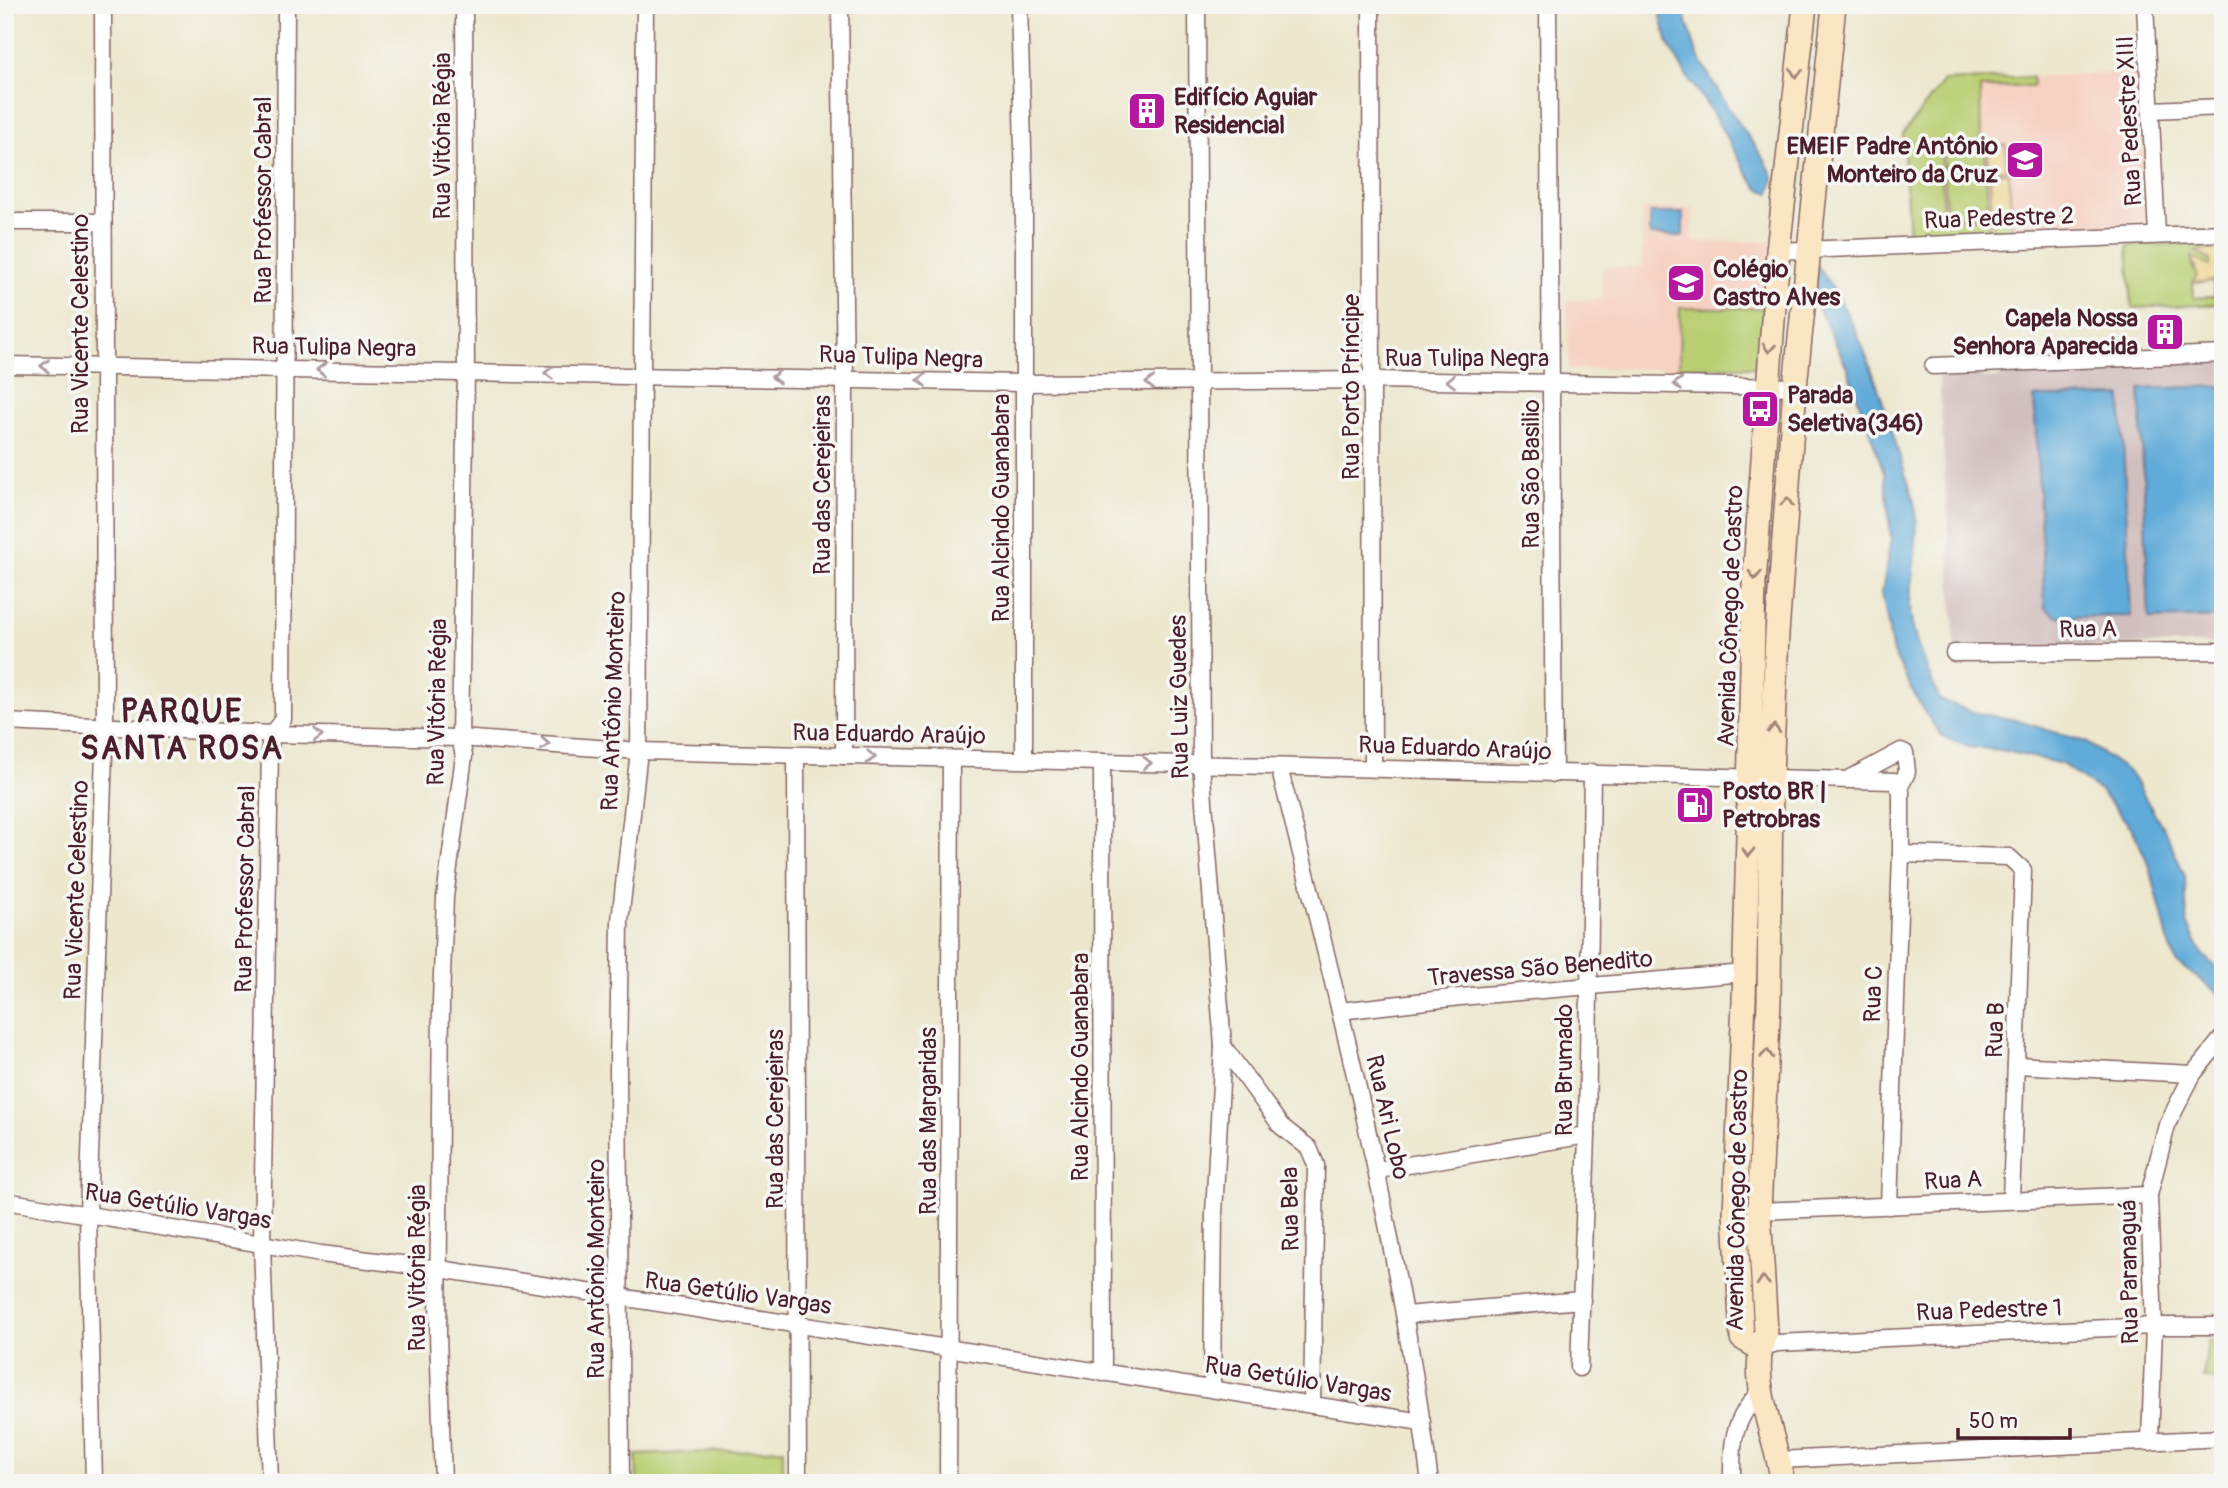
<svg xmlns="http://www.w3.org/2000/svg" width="2228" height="1488" font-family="Pangolin,sans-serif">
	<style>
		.built { fill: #f6d2c3 }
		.industrial { fill: #d1bfbd }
		.green { fill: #bacf73; stroke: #82774f; stroke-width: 2 }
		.sand { fill: #eeda9e; stroke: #9c7c64; stroke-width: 2 }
		.water { fill: #61abd9; stroke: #566582; stroke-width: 2 }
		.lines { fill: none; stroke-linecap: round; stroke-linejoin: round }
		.minor-casing { stroke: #836564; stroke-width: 19 }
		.secondary-casing { stroke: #836564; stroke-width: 26 }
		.minor { stroke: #fff; stroke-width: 16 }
		.secondary { stroke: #fbe6c4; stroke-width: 23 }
		.oneway { stroke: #a28278 }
		.oneway2 { stroke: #ae9aa0 }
		.labels { text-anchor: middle; stroke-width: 7; stroke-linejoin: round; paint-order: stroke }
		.poi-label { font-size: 24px; font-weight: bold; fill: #4a1f2b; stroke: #f6f6f2; text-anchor: start }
		.street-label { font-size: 24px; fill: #4a1f2b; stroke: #f6f6f2 }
		.district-label { font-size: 32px; font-weight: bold; letter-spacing: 2px; fill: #4a1f2b; stroke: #f6f6f2 }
	</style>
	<rect width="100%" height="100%" fill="#f6f6f2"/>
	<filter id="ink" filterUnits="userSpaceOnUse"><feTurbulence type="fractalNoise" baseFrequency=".0143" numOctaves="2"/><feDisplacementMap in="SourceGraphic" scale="14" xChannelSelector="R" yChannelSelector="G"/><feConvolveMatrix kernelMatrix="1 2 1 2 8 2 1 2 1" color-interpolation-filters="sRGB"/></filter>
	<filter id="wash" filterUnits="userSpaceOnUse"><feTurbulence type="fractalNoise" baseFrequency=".00686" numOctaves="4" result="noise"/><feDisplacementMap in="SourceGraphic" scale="28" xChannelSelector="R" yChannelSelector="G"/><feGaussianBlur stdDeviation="1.57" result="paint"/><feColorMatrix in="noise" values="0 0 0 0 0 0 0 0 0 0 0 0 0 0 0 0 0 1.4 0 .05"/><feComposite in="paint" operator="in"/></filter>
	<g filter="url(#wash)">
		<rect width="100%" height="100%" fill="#ede7ce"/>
		<g class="built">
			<polygon points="2140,72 2147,223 2143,228 1909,238 1903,134 1944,81"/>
			<polygon points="1642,208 1693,209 1693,242 1775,242 1763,367 1569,369 1567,300 1602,299 1602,267 1642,267"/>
		</g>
		<polygon class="industrial" points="2223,359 2223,643 1955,650 1939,375 1979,374 1983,379 2004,377 2006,372"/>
		<g class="green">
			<polygon points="2032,77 2033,86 1980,88 1981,146 1941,149 1943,219 1988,218 1989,234 1909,238 1903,134 1944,81"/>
			<polygon points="1985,149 1988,215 1946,217 1944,151"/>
			<polygon points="1995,211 2011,216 2012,233 1993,234 1991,213"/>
			<polygon points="2223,242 2223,249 2196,251 2210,260 2210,267 2192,257 2192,266 2197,275 2193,283 2194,298 2223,296 2223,304 2132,308 2128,246"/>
			<polygon points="1680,308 1763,308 1762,367 1679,367"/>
			<polygon points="2208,1341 2223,1343 2223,1381 2203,1378"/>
			<polygon points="783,1449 783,1483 637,1483 636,1455"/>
		</g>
		<g class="sand">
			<polygon points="1988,145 2006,145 2007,169 1989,170"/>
			<polygon points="2009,172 2011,216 1995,211 1991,213 1990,173"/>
			<polygon points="2223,249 2223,296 2215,297 2213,281 2193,283 2197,275 2191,257 2210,266 2210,260 2195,251"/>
		</g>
		<g class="water">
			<polygon points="1658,5 1682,5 1697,54 1725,103 1766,162 1774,179 1770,193 1759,189 1750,178 1710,109 1686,75 1668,44"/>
			<polygon points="1650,213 1683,213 1683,236 1650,235"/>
			<path d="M1818,267c42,56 62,124 82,190 5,18 14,38 16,57 3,30 -5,60 -6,90 0,32 18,67 30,96l36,13 36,6 74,23 44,31 35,58 20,45 2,47 15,31 21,20v23l-47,-35 -8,-22 -18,-73 -18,-39 -31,-36 -39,-28 -61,-14 -33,-3 -26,-11 -19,-26 -30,-57 -11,-60 9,-54 -6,-64 -39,-110 -31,-64z"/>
			<polygon points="2223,386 2223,617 2149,619 2140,389"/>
			<polygon points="2121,396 2131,616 2058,617 2045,608 2034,397"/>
		</g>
	</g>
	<g filter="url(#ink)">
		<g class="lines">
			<g class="minor-casing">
				<g id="minor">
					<polyline points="840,5 845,378 844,756"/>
					<polyline points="1019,5 1024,184 1024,759"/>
					<polyline points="1197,5 1201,763 1223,1046 1214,1213 1212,1388"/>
					<polyline points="1371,5 1373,768"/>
					<polyline points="1548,5 1554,774"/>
					<polyline points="2145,5 2157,234"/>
					<polyline points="2151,110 2223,107"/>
					<polyline points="5,222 103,222"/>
					<polyline points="1778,251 2223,233"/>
					<polyline points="5,365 1023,383 1374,380 1795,387"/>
					<polyline points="1933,366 2223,354"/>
					<polyline points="1954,653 2223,651"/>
					<polyline points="5,722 272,734 460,738 639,751 1894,781 1901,791 1901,854 1889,1206"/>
					<polyline points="796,755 798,1483"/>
					<polyline points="1102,762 1103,1373"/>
					<path d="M1279,767c61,237 120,473 151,716"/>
					<polyline points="1847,780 1901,751 1905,753 1907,772 1900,787"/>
					<polyline points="1901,854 2009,857 2023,870 2011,1199"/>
					<polyline points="1340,1011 1460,997 1745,973"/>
					<polyline points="1223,1046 1281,1126 1309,1148 1316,1165 1312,1405"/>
					<polyline points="2016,1065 2193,1074"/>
					<polyline points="1378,1170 1587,1135"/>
					<polyline points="5,1201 321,1254 440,1269 1422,1422"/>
					<polyline points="1759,1211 2149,1195"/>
					<polyline points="1405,1315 1582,1300"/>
					<polyline points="1759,1348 1777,1343 2154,1326 2223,1326"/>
					<polyline points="1579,1368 1587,1135 1592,772"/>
					<polyline points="2150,1442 2154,1326 2149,1195 2167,1125 2193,1074 2223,1037"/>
					<polyline points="1779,1460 2223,1438"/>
					<polyline points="94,1483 88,1214 105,724 103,5"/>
					<polyline points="270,1483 262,1243 270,747 272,734 283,719 286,5"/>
					<polyline points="443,1483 438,1334 441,1001 445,897 464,756 460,738 466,372 464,5"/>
					<polyline points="621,1483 618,1071 620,921 639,751 645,5"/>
					<polyline points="948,1483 951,760"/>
					<path d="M1732,1483c0,-44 0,-61 30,-94"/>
				</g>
			</g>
			<g class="secondary-casing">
				<g id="secondary">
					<polyline points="1759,1348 1742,1338 1735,1213 1744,1001 1754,584 1778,251 1805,5"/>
					<path d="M1783,1483c-7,-46 -37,-107 -17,-151l-7,-121 10,-210 2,-223 6,-144 18,-247 39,-382"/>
				</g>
			</g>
			<use href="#minor" class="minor"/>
			<use href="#secondary" class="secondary"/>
		</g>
		<defs><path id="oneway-chevron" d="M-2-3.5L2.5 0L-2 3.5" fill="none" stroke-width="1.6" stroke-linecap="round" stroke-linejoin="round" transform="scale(1.75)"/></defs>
		<g class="oneway">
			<use href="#oneway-chevron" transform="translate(1796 73) rotate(97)"/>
			<use href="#oneway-chevron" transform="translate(1769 348) rotate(95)"/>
			<use href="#oneway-chevron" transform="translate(1787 502) rotate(-86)"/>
			<use href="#oneway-chevron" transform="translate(1755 575) rotate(93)"/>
			<use href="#oneway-chevron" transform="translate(1774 729) rotate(-88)"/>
			<use href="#oneway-chevron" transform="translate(1748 852) rotate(92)"/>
			<use href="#oneway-chevron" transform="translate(1767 1054) rotate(-87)"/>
			<use href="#oneway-chevron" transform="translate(1763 1281) rotate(-93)"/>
		</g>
		<g class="oneway2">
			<use href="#oneway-chevron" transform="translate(45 366) rotate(-179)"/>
			<use href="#oneway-chevron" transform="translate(321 370) rotate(-179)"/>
			<use href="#oneway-chevron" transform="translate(549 373) rotate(-179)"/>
			<use href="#oneway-chevron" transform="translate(776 377) rotate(-179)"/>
			<use href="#oneway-chevron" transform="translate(922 380) rotate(-178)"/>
			<use href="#oneway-chevron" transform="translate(1451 381) rotate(-180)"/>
			<use href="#oneway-chevron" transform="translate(1150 383) rotate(180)"/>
			<use href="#oneway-chevron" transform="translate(1678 384) rotate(-178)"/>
			<use href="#oneway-chevron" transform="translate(318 735) rotate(1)"/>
			<use href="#oneway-chevron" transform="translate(545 744) rotate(4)"/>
			<use href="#oneway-chevron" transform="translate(871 757) rotate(2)"/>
			<use href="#oneway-chevron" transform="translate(1147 763) rotate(1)"/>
		</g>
	</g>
	<defs>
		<g id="building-square" transform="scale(2.0125)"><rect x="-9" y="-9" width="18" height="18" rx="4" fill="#b5179e" stroke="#f6f6f2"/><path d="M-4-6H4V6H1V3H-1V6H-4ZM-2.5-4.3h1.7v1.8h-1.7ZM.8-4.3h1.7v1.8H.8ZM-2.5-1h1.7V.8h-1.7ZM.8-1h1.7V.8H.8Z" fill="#fff"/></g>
		<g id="school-square" transform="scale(2.0125)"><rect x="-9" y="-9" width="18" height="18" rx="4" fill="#b5179e" stroke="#f6f6f2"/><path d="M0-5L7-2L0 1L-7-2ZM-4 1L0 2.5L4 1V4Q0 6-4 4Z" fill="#fff"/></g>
		<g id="bus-square" transform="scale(2.0125)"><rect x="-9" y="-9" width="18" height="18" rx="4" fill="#b5179e" stroke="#f6f6f2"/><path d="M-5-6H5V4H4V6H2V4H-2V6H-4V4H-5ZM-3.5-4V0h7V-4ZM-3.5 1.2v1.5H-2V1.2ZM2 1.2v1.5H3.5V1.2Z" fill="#fff"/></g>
		<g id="fuel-square" transform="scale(2.0125)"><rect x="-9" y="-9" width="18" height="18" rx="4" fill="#b5179e" stroke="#f6f6f2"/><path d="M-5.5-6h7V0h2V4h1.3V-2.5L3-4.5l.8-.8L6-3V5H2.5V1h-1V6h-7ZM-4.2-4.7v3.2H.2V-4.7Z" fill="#fff"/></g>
	</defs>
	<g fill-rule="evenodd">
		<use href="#building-square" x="1147" y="111"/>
		<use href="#school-square" x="2025" y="160"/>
		<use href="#school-square" x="1686" y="283"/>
		<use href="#building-square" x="2165" y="332"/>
		<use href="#bus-square" x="1760" y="409"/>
		<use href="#fuel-square" x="1695" y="805"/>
	</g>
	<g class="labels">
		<g class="poi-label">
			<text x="1174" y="105">Edifício Aguiar<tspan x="1174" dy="28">Residencial</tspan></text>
			<text x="1998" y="154" text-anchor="end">EMEIF Padre Antônio<tspan x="1998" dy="28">Monteiro da Cruz</tspan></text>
			<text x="1713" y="277">Colégio<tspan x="1713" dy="28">Castro Alves</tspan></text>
			<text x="2138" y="326" text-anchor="end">Capela Nossa<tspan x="2138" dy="28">Senhora Aparecida</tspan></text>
			<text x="1787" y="403">Parada<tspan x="1787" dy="28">Seletiva(346)</tspan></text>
			<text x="1722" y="799">Posto BR |<tspan x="1722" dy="28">Petrobras</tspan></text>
		</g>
		<g class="street-label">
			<text transform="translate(2129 121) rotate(-93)" y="8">Rua Pedestre XIII</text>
			<text transform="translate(442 136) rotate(-90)" y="8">Rua Vitória Régia</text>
			<text transform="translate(263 200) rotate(-90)" y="8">Rua Professor Cabral</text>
			<text transform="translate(1999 218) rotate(-2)" y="8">Rua Pedestre 2</text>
			<text transform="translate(80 324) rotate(-90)" y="8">Rua Vicente Celestino</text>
			<text transform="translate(334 347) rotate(1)" y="8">Rua Tulipa Negra</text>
			<text transform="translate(901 357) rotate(2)" y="8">Rua Tulipa Negra</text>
			<text x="1467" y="366">Rua Tulipa Negra</text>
			<text transform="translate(1351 387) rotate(-90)" y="8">Rua Porto Príncipe</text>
			<text transform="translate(1531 474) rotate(-90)" y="8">Rua São Basilio</text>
			<text transform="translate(822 485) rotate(-90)" y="8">Rua das Cerejeiras</text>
			<text transform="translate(1001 508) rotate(-90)" y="8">Rua Alcindo Guanabara</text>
			<text transform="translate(1730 616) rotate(-88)" y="8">Avenida Cônego de Castro</text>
			<text transform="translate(2088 629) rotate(-1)" y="8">Rua A</text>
			<text transform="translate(1179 697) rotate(-91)" y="8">Rua Luiz Guedes</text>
			<text transform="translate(613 701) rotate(-88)" y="8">Rua Antônio Monteiro</text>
			<text transform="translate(437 702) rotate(-89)" y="8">Rua Vitória Régia</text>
			<text transform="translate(889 734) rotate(1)" y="8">Rua Eduardo Araújo</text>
			<text transform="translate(1455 748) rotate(2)" y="8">Rua Eduardo Araújo</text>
			<text transform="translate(245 889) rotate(-89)" y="8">Rua Professor Cabral</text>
			<text transform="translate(76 890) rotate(-88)" y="8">Rua Vicente Celestino</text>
			<text transform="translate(1540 968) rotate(-5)" y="8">Travessa São Benedito</text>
			<text transform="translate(1873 994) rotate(-88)" y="8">Rua C</text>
			<text transform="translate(1995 1030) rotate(-88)" y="8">Rua B</text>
			<text transform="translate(1080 1067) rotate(-90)" y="8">Rua Alcindo Guanabara</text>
			<text transform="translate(1564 1070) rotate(-90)" y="8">Rua Brumado</text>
			<text transform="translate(1388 1117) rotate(77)" y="8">Rua Ari Lobo</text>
			<text transform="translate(775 1119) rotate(-90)" y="8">Rua das Cerejeiras</text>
			<text transform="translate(928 1121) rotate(-90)" y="8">Rua das Margaridas</text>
			<text transform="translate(1953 1180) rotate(-3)" y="8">Rua A</text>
			<text transform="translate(1737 1200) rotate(-89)" y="8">Avenida Cônego de Castro</text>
			<text transform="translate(178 1206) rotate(9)" y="8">Rua Getúlio Vargas</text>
			<text transform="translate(1290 1209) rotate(-91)" y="8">Rua Bela</text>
			<text transform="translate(417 1268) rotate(-90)" y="8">Rua Vitória Régia</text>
			<text transform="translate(596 1269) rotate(-90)" y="8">Rua Antônio Monteiro</text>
			<text transform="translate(2129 1272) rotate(-91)" y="8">Rua Paranaguá</text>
			<text transform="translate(738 1293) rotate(8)" y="8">Rua Getúlio Vargas</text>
			<text transform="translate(1989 1310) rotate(-2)" y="8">Rua Pedestre 1</text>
			<text transform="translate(1298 1379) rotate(9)" y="8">Rua Getúlio Vargas</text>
		</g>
		<g class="district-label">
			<text x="182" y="722">PARQUE<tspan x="182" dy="37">SANTA ROSA</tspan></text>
		</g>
	</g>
	<rect width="2228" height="1488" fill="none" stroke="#f6f6f2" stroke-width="28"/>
	<path d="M1958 1428v10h112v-10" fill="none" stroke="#4a1f2b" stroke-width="3.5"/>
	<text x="1969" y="1428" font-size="21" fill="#4a1f2b" stroke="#f6f6f2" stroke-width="5" paint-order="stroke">50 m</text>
</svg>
